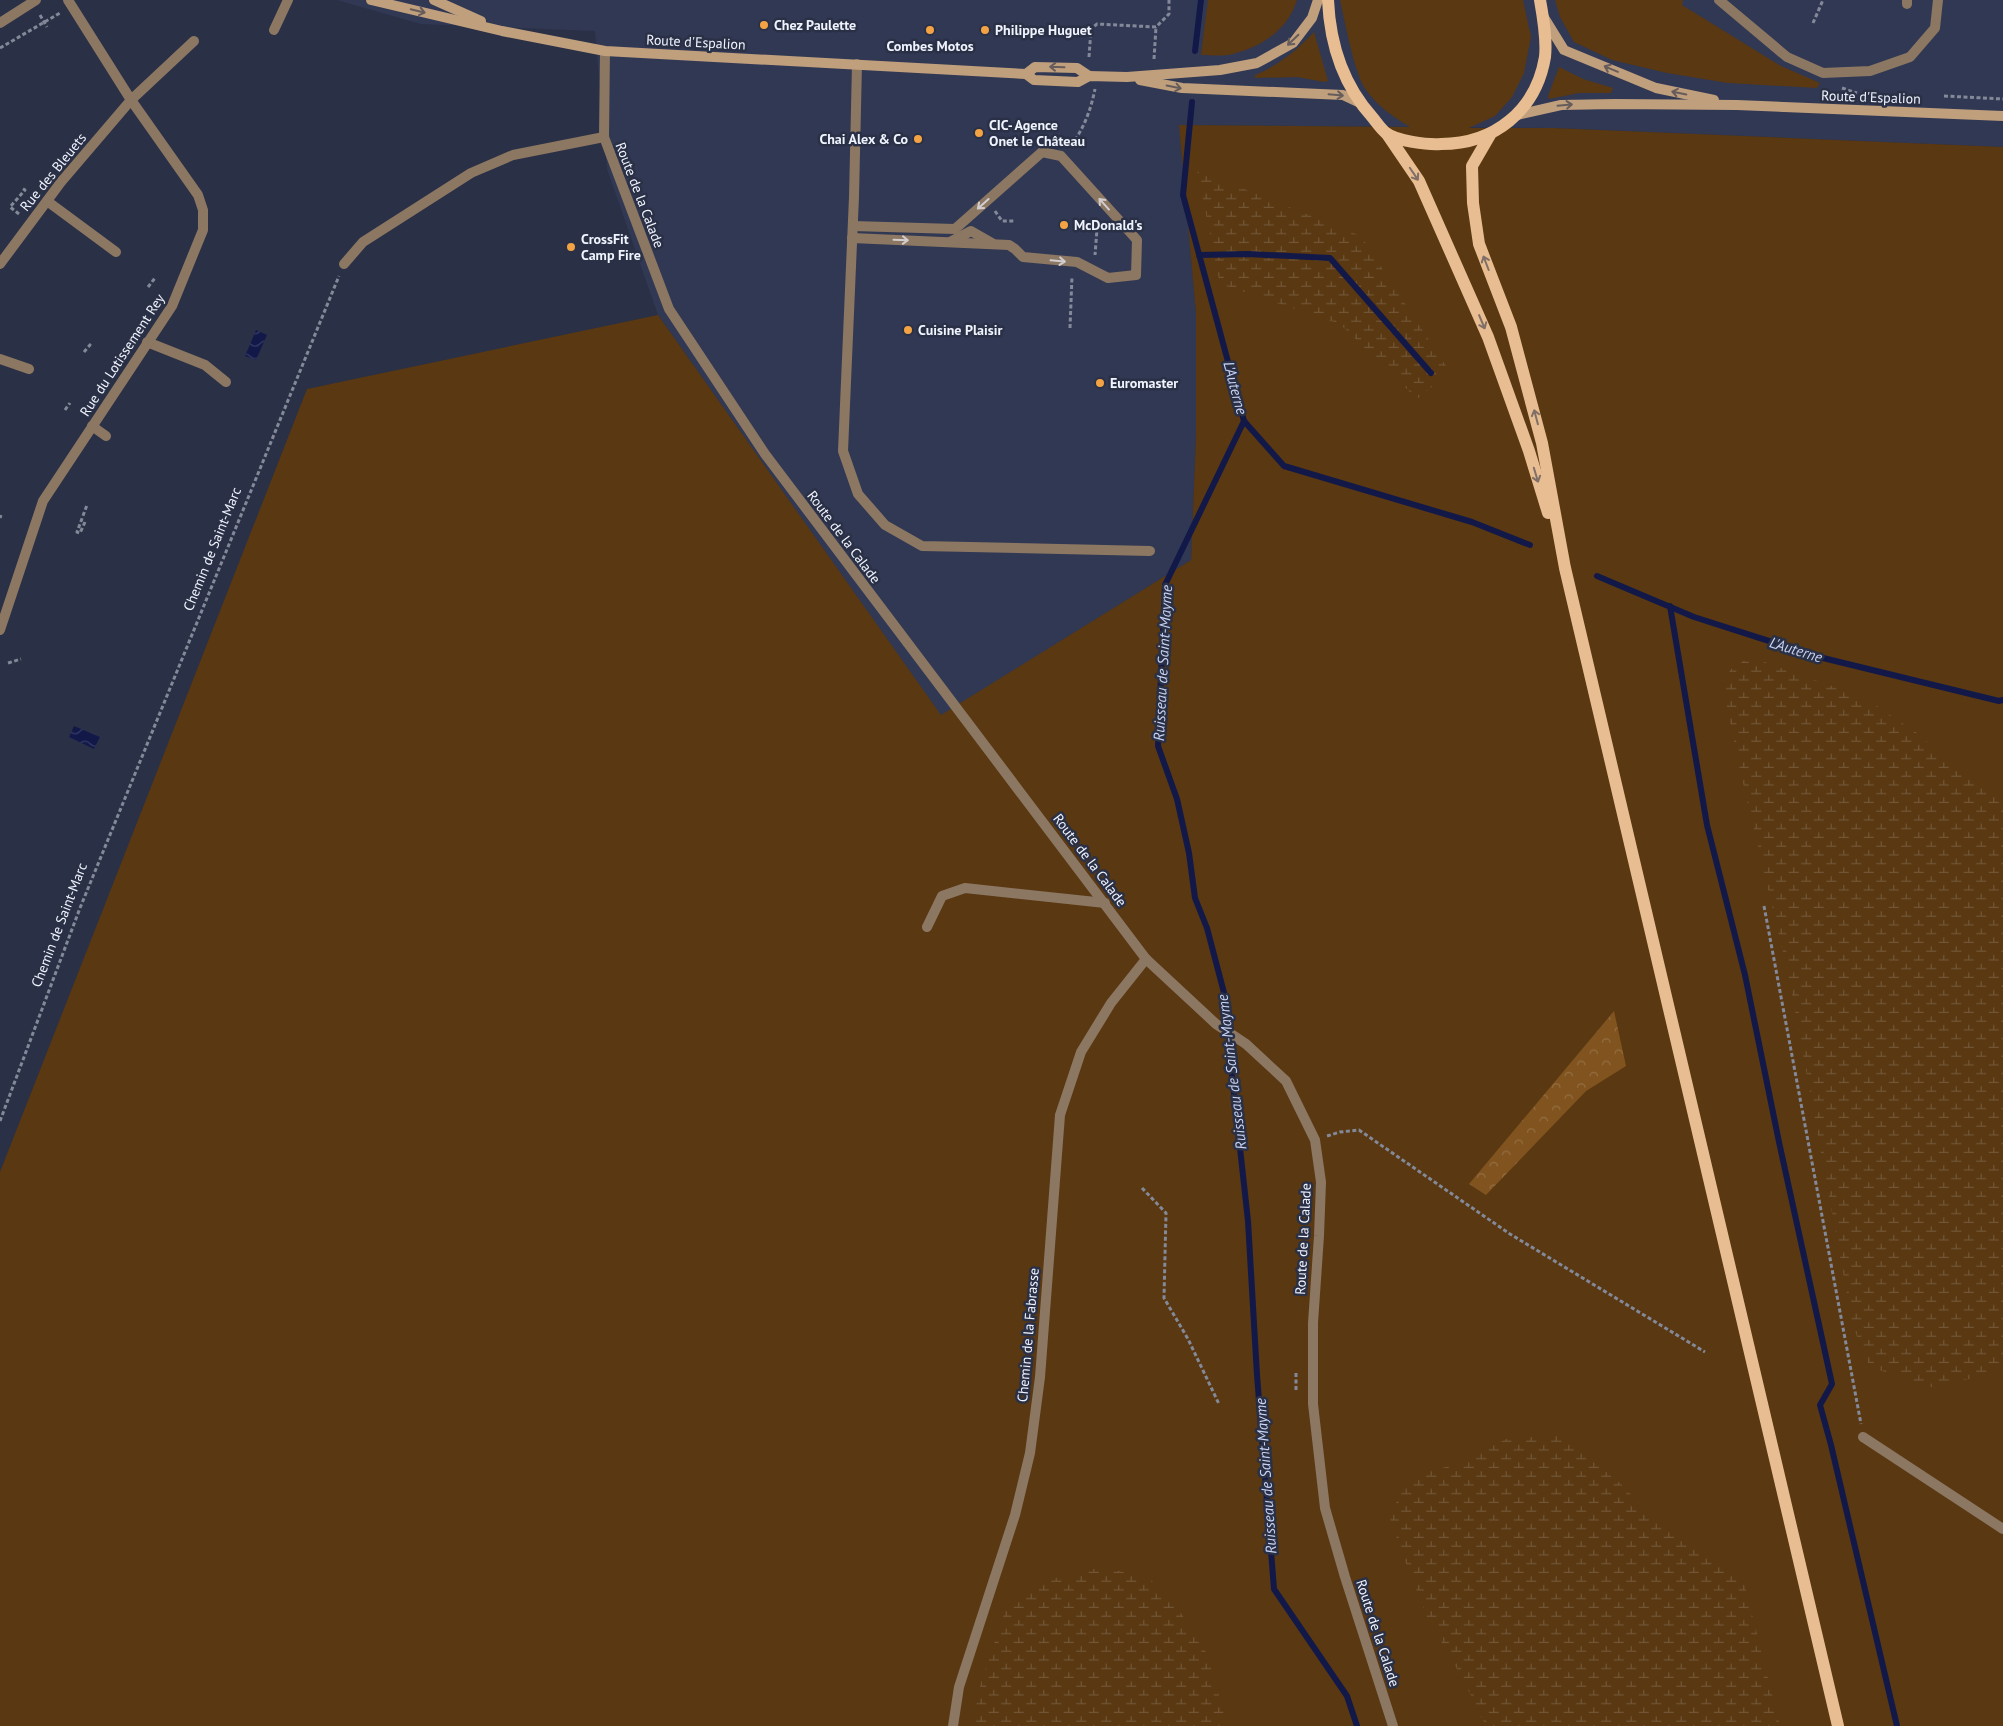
<svg xmlns="http://www.w3.org/2000/svg" width="2003" height="1726" font-family="'PT Sans',sans-serif">
	<style>
		.built { fill: #313853 }
		.green { fill: #593812 }
		.forest { fill: url(#forest-crowns) }
		.wetland { fill: url(#wetland-marsh) }
		.water { fill: url(#water-waves) }
		.lines { fill: none; stroke-linecap: round; stroke-linejoin: round }
		.stream { stroke: #121949; stroke-width: 6 }
		.path { stroke: #848999; stroke-width: 3; stroke-dasharray: 4 2.5; stroke-linecap: butt }
		.lane { stroke: #8c7763; stroke-width: 10 }
		.street { stroke: #8c7763; stroke-width: 10 }
		.secondary { stroke: #c09f7d; stroke-width: 10 }
		.primary { stroke: #e8bd91; stroke-width: 12 }
		.oneway { stroke: #665c5b }
		.oneway2 { stroke: #7f6f67 }
		.oneway3 { stroke: #d2ced0 }
		.poi-dot { fill: #f4a344; stroke: #2a3045; stroke-width: 2 }
		.labels { text-anchor: middle; stroke-width: 5; stroke-linejoin: round; paint-order: stroke }
		.poi-label { font-size: 14px; font-weight: bold; fill: #f0f4ff; stroke: #2a3045; text-anchor: start }
		.street-label { font-size: 14px; fill: #f0f4ff; stroke: #2a3045 }
		.water-label { font-size: 15px; font-style: italic; fill: #c8d3f4; stroke: #2a3045 }
	</style>
	<defs>
		<pattern id="forest-crowns" width="20" height="18" patternUnits="userSpaceOnUse" patternTransform="scale(1.25)"><rect width="20" height="18" fill="#81541f"/><path d="M2 6a3 3 0 1 1 6 0M12 15a3 3 0 1 1 6 0" fill="none" stroke="#936d41"/></pattern>
		<pattern id="wetland-marsh" width="20" height="14" patternUnits="userSpaceOnUse" patternTransform="scale(1.25)"><rect width="20" height="14" fill="#593812"/><path d="M1 5h8M5 5V1M11 12h8M15 12V8" fill="none" stroke="#715536"/></pattern>
		<pattern id="water-waves" width="16" height="10" patternUnits="userSpaceOnUse" patternTransform="scale(1.25)"><rect width="16" height="10" fill="#121949"/><path d="M0 5q4-4 8 0t8 0" fill="none" stroke="#353b64"/></pattern>
	</defs>
	<rect width="100%" height="100%" fill="#2a3045"/>
	<polygon class="built" points="337,0 2003,0 2003,147 1553,128 1180,125 1196,313 1196,435 1191,560 941,716 658,315 607,169 595,31 421,24"/>
	<g class="green">
		<path d="M1208,0h89c-9,29 -33,45 -61,53 -10,4 -24,2 -35,2z"/>
		<path d="M1340,0h183l8,37 -7,36 -12,24 -17,19 -26,12h84l450,19v1579h-2003v-554l307,-783 351,-74 283,400 250,-155 5,-125v-122l-17,-188 231,2c-15,-9 -33,-21 -44,-37 -12,-17 -21,-68 -26,-90z"/>
		<polygon points="1555,0 1683,0 1682,5 1781,66 1820,83 1817,88 1728,83 1667,73 1612,60 1574,42 1560,17"/>
		<path d="M1314,32l14,49 -4,1 -27,-5 -42,1v-3c24,-10 41,-24 59,-43z"/>
		<polygon points="1559,67 1583,79 1613,88 1611,93 1579,93 1549,99 1548,96"/>
	</g>
	<polygon class="forest" points="1614,1011 1626,1066 1586,1091 1486,1195 1469,1184"/>
	<g class="wetland">
		<polygon points="1197,170 1361,236 1450,372 1417,399 1340,324 1220,284"/>
		<polygon points="1750,657 1832,686 1877,706 1920,735 1934,748 2003,801 2003,1370 1934,1388 1870,1367 1853,1327 1789,978 1740,770 1722,683 1731,669"/>
		<polygon points="1561,1435 1621,1484 1656,1520 1695,1543 1744,1582 1780,1726 1486,1726 1461,1676 1428,1619 1403,1556 1389,1516 1410,1477 1460,1463 1506,1439"/>
		<polygon points="1102,1567 1149,1578 1175,1604 1208,1655 1227,1726 972,1726 981,1682 1007,1605 1056,1578"/>
	</g>
	<g class="water">
		<polygon points="256,330 267,335 256,360 245,356"/>
		<polygon points="74,726 100,737 94,749 69,737"/>
	</g>
	<g class="lines">
		<g class="stream">
			<polyline points="1195,51 1201,0"/>
			<polyline points="1192,102 1183,195 1244,421 1284,466 1472,522 1530,545"/>
			<polyline points="1199,255 1248,254 1330,258 1431,373"/>
			<polyline points="1244,421 1165,585 1158,746 1177,799 1189,853 1195,898 1207,928 1228,1008 1231,1066 1248,1221 1257,1375 1274,1589 1347,1696 1357,1726"/>
			<polyline points="1597,576 1694,617 1819,657 1999,701 2003,700"/>
			<polyline points="1670,606 1707,825 1745,975 1779,1142 1832,1384 1820,1405 1831,1445 1897,1726"/>
		</g>
		<g class="path">
			<polyline points="40,15 47,27"/>
			<polyline points="1813,23 1823,0"/>
			<polyline points="0,48 60,13"/>
			<polyline points="1089,57 1091,29 1097,24 1156,27 1169,14 1169,0"/>
			<polyline points="1154,59 1156,27"/>
			<polyline points="1842,88 1857,93"/>
			<polyline points="1944,96 2003,99"/>
			<path d="M1071,145c13,-16 20,-36 24,-56"/>
			<polyline points="995,211 1002,221 1015,221"/>
			<polyline points="19,214 10,207 25,190 22,188"/>
			<polyline points="1094,228 1097,229 1095,255"/>
			<polyline points="148,287 155,278"/>
			<polyline points="1070,328 1072,276"/>
			<polyline points="84,352 90,345 88,344"/>
			<polyline points="65,410 70,403"/>
			<polyline points="0,518 1,515"/>
			<polyline points="85,522 80,533 77,532 87,505"/>
			<polyline points="8,663 21,659"/>
			<polyline points="1764,906 1861,1424"/>
			<polyline points="0,1121 80,908 339,276"/>
			<polyline points="1327,1136 1340,1132 1359,1130 1510,1234 1705,1352"/>
			<polyline points="1142,1188 1166,1213 1164,1298 1188,1339 1219,1404"/>
			<polyline points="1296,1373 1296,1392"/>
		</g>
		<g class="lane">
			<polyline points="1907,4 1907,0"/>
			<polyline points="274,30 288,0"/>
			<polyline points="857,64 854,197 843,451 858,494 885,525 922,546 1150,551"/>
			<polyline points="131,100 194,41"/>
			<polyline points="47,201 116,252"/>
			<polyline points="852,238 1009,245 1015,249 1023,257 1077,262 1108,278 1136,275 1137,240 1061,156 1042,152 955,229 853,226"/>
			<polyline points="950,242 971,231 992,243"/>
			<polyline points="147,342 205,365 226,382"/>
			<polyline points="0,359 29,369"/>
			<polyline points="92,426 106,436"/>
			<polyline points="927,927 942,896 965,888 1105,903"/>
		</g>
		<g class="street">
			<polyline points="1719,0 1787,57 1823,73 1870,71 1910,57 1935,28 1938,0"/>
			<polyline points="0,23 36,0"/>
			<polyline points="605,51 604,137 669,309 765,454 1146,959 1216,1024 1246,1044 1286,1081 1315,1140 1321,1182 1319,1236 1313,1323 1313,1404 1325,1508 1345,1577 1393,1726"/>
			<polyline points="0,264 61,182 131,100 68,0"/>
			<polyline points="344,264 363,242 471,173 513,155 604,137"/>
			<polyline points="0,630 43,501 172,306 203,230 203,210 198,195 131,100"/>
			<polyline points="1863,1437 2003,1529"/>
			<polyline points="953,1726 959,1687 1015,1515 1030,1453 1040,1377 1060,1115 1081,1052 1111,1003 1146,959"/>
		</g>
		<g class="secondary">
			<polyline points="371,0 502,31 605,51 1026,74 1034,80 1078,82 1089,76 1127,77 1220,70 1257,63 1293,43 1312,18 1318,0"/>
			<polyline points="434,0 481,21"/>
			<polyline points="1543,16 1564,50 1656,88 1714,100"/>
			<polyline points="1026,74 1035,67 1077,68 1089,76"/>
			<polyline points="1140,80 1182,88 1343,95 1358,102"/>
			<polyline points="1517,115 1561,105 1615,104 1737,105 2003,116"/>
		</g>
		<g class="primary">
			<path d="M1328,0c2,45 15,85 45,118 4,5 8,11 13,15 10,8 42,12 55,11 53,0 95,-33 104,-87 2,-18 -2,-40 -5,-57"/>
			<polyline points="1387,134 1419,181 1488,337 1529,451 1548,513"/>
			<polyline points="1490,135 1472,166 1473,203 1479,244 1511,327 1542,443 1565,568 1838,1726"/>
		</g>
	</g>
	<defs><path id="oneway-shaft" d="M-6 0H5M1.5-3L5.5 0L1.5 3" fill="none" stroke-width="1.6" stroke-linecap="round" stroke-linejoin="round" transform="scale(1.25)"/></defs>
	<g class="oneway">
		<use href="#oneway-shaft" transform="translate(418 11) rotate(13)"/>
		<use href="#oneway-shaft" transform="translate(1293 40) rotate(136)"/>
		<use href="#oneway-shaft" transform="translate(1057 67) rotate(-178)"/>
		<use href="#oneway-shaft" transform="translate(1611 69) rotate(-157)"/>
		<use href="#oneway-shaft" transform="translate(1174 87) rotate(11)"/>
		<use href="#oneway-shaft" transform="translate(1679 93) rotate(-168)"/>
		<use href="#oneway-shaft" transform="translate(1336 95) rotate(5)"/>
		<use href="#oneway-shaft" transform="translate(1565 105) rotate(-5)"/>
	</g>
	<g class="oneway2">
		<use href="#oneway-shaft" transform="translate(1414 174) rotate(56)"/>
		<use href="#oneway-shaft" transform="translate(1486 263) rotate(-111)"/>
		<use href="#oneway-shaft" transform="translate(1482 322) rotate(67)"/>
		<use href="#oneway-shaft" transform="translate(1536 417) rotate(-105)"/>
		<use href="#oneway-shaft" transform="translate(1536 475) rotate(73)"/>
	</g>
	<g class="oneway3">
		<use href="#oneway-shaft" transform="translate(983 204) rotate(138)"/>
		<use href="#oneway-shaft" transform="translate(1104 204) rotate(-132)"/>
		<use href="#oneway-shaft" transform="translate(901 240) rotate(2)"/>
		<use href="#oneway-shaft" transform="translate(1058 261) rotate(5)"/>
	</g>
	<g class="poi-dot">
		<circle cx="764" cy="25" r="5"/>
		<circle cx="930" cy="30" r="5"/>
		<circle cx="985" cy="30" r="5"/>
		<circle cx="979" cy="133" r="5"/>
		<circle cx="918" cy="139" r="5"/>
		<circle cx="1064" cy="225" r="5"/>
		<circle cx="571" cy="247" r="5"/>
		<circle cx="908" cy="330" r="5"/>
		<circle cx="1100" cy="383" r="5"/>
	</g>
	<g class="labels">
		<g class="poi-label">
			<text x="774" y="30">Chez Paulette</text>
			<text x="995" y="35">Philippe Huguet</text>
			<text x="930" y="51" text-anchor="middle">Combes Motos</text>
			<text x="989" y="130">CIC- Agence<tspan x="989" dy="16">Onet le Château</tspan></text>
			<text x="908" y="144" text-anchor="end">Chai Alex &amp; Co</text>
			<text x="1074" y="230">McDonald's</text>
			<text x="581" y="244">CrossFit<tspan x="581" dy="16">Camp Fire</tspan></text>
			<text x="918" y="335">Cuisine Plaisir</text>
			<text x="1110" y="388">Euromaster</text>
		</g>
		<g class="street-label">
			<text transform="translate(696 42) rotate(3)" y="5">Route d'Espalion</text>
			<text transform="translate(1871 97) rotate(2)" y="5">Route d'Espalion</text>
			<text transform="translate(53 172) rotate(-51)" y="5">Rue des Bleuets</text>
			<text transform="translate(640 195) rotate(69)" y="5">Route de la Calade</text>
			<text transform="translate(122 355) rotate(-57)" y="5">Rue du Lotissement Rey</text>
			<text transform="translate(844 537) rotate(53)" y="5">Route de la Calade</text>
			<text transform="translate(212 549) rotate(-68)" y="5">Chemin de Saint-Marc</text>
			<text transform="translate(1090 860) rotate(53)" y="5">Route de la Calade</text>
			<text transform="translate(59 925) rotate(-69)" y="5">Chemin de Saint-Marc</text>
			<text transform="translate(1303 1239) rotate(-87)" y="5">Route de la Calade</text>
			<text transform="translate(1028 1335) rotate(-85)" y="5">Chemin de la Fabrasse</text>
			<text transform="translate(1378 1633) rotate(72)" y="5">Route de la Calade</text>
		</g>
		<g class="water-label">
			<text transform="translate(1235 388) rotate(75)" y="5">L'Auterne</text>
			<text transform="translate(1796 650) rotate(17)" y="5">L'Auterne</text>
			<text transform="translate(1163 663) rotate(-87)" y="5">Ruisseau de Saint-Mayme</text>
			<text transform="translate(1232 1072) rotate(-97)" y="5">Ruisseau de Saint-Mayme</text>
			<text transform="translate(1266 1476) rotate(-94)" y="5">Ruisseau de Saint-Mayme</text>
		</g>
	</g>
</svg>
